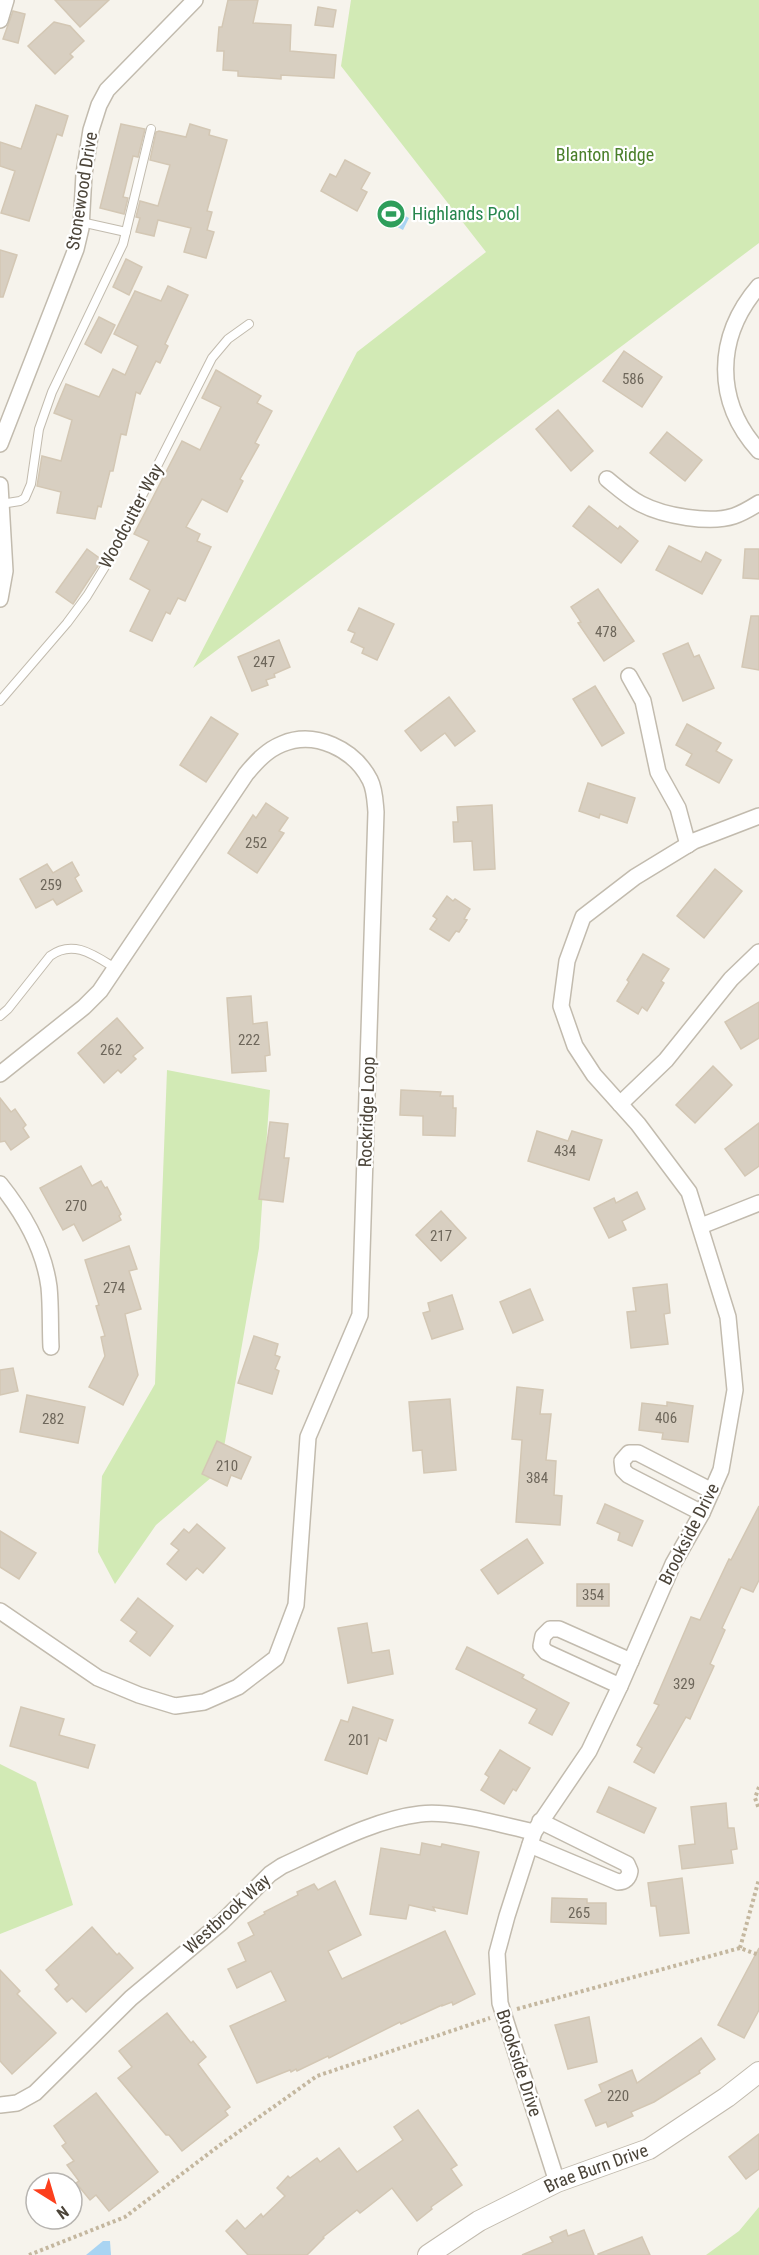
<svg xmlns="http://www.w3.org/2000/svg" width="759" height="2255" font-family="'Roboto Condensed',sans-serif">
	<style>
		.green { fill: #d2eab5 }
		.water { fill: #a9d4f2 }
		.building { fill: #d8cfc1; stroke: #d3c7b4; stroke-width: 1.5 }
		.lines { fill: none; stroke-linecap: round; stroke-linejoin: round }
		.service-casing { stroke: #c2bbae; stroke-width: 10 }
		.minor-casing { stroke: #c2bbae; stroke-width: 18 }
		.tertiary-casing { stroke: #c2bbae; stroke-width: 22 }
		.path { stroke: #c4b79f; stroke-width: 4; stroke-dasharray: 3 3; stroke-linecap: butt }
		.service { stroke: #fff; stroke-width: 8 }
		.minor { stroke: #fff; stroke-width: 15 }
		.tertiary { stroke: #fff; stroke-width: 20 }
		.labels { text-anchor: middle; stroke-width: 4.5; stroke-linejoin: round; paint-order: stroke }
		.number-label { font-size: 15px; fill: #6e675b }
		.park-label { font-size: 18px; fill: #4a7f2a; stroke: #fff }
		.street-label { font-size: 18px; fill: #4b4439; stroke: #fff }
		.leisure-label { font-size: 18px; fill: #27864d; stroke: #fff; text-anchor: start }
	</style>
	<rect width="100%" height="100%" fill="#f6f3ec"/>
	<g class="green">
		<polygon points="351,0 759,0 759,243 193,668 357,352 486,252 341,66"/>
		<polygon points="167,1070 270,1090 259,1248 220,1470 156,1525 115,1584 98,1552 102,1476 155,1384"/>
		<polygon points="0,1764 36,1782 73,1905 0,1934"/>
		<polygon points="759,2207 759,2255 706,2255 739,2231"/>
	</g>
	<g class="water">
		<polygon points="386,205 393,205 396,211 409,218 403,230 379,217"/>
		<polygon points="103,2241 110,2241 111,2255 86,2255"/>
	</g>
	<g class="building">
		<polygon points="55,0 109,0 80,27"/>
		<polygon points="228,0 258,0 253,23 291,25 290,51 336,55 334,78 281,75 281,79 238,76 238,71 223,70 224,51 217,51 219,27 222,27"/>
		<polygon points="318,7 336,10 333,27 315,25"/>
		<polygon points="13,11 25,14 18,43 3,39"/>
		<polygon points="54,22 70,26 84,41 70,54 73,57 55,74 28,46"/>
		<polygon points="36,105 68,116 62,136 57,134 29,221 1,213 15,171 0,166 0,142 21,149"/>
		<polygon points="121,124 145,129 138,157 133,156 123,197 128,198 124,214 100,208"/>
		<polygon points="190,124 210,130 209,135 227,140 207,211 212,212 207,230 214,232 206,258 184,252 191,228 158,220 154,236 136,232 140,218 136,217 140,201 158,206 170,165 150,160 156,132 159,131 186,137"/>
		<polygon points="345,160 370,173 361,189 367,192 357,211 321,191 330,174 336,177"/>
		<polygon points="0,250 17,255 3,297 0,297"/>
		<polygon points="126,259 142,267 129,295 113,287"/>
		<polygon points="168,286 188,295 165,344 168,346 160,363 156,361 140,394 136,392 126,435 121,434 113,471 110,471 101,507 98,506 95,519 57,513 61,492 37,486 42,456 61,461 72,420 54,413 66,384 99,397 113,369 125,375 138,346 114,334 135,291 161,301"/>
		<polygon points="99,317 115,325 101,353 85,344"/>
		<polygon points="624,351 662,377 642,407 603,381"/>
		<polygon points="216,370 261,396 257,403 272,411 255,443 259,445 240,479 243,481 227,512 202,499 186,527 200,534 197,541 211,547 185,601 178,598 170,614 166,612 152,641 130,631 150,590 130,579 149,541 134,534 182,441 200,450 221,407 202,398"/>
		<polygon points="558,410 593,451 571,471 536,429"/>
		<polygon points="667,432 702,460 685,481 650,453"/>
		<polygon points="589,506 618,529 620,526 638,541 621,563 573,526"/>
		<polygon points="669,546 701,562 706,552 721,560 702,594 656,570"/>
		<polygon points="87,549 102,560 73,604 56,592"/>
		<polygon points="745,549 759,549 759,579 743,578"/>
		<polygon points="598,589 634,641 604,661 578,623 581,622 571,607"/>
		<polygon points="359,608 394,624 377,660 362,653 364,648 351,642 355,633 348,630"/>
		<polygon points="751,616 759,616 759,670 742,667"/>
		<polygon points="279,640 290,667 274,674 275,677 266,680 268,685 252,691 238,657"/>
		<polygon points="688,643 694,657 699,655 714,688 683,701 663,654"/>
		<polygon points="595,686 624,733 602,746 573,699"/>
		<polygon points="449,697 475,731 455,746 445,733 421,751 405,731"/>
		<polygon points="211,717 238,734 206,782 180,765"/>
		<polygon points="687,724 721,743 716,751 732,760 719,783 686,765 692,754 676,745"/>
		<polygon points="588,783 635,798 627,823 600,814 599,818 579,811"/>
		<polygon points="266,803 288,818 279,831 284,833 257,873 228,853 253,815 256,818"/>
		<polygon points="492,805 495,869 474,870 472,841 454,842 453,822 458,822 457,807"/>
		<polygon points="72,862 79,875 75,878 82,891 57,905 53,899 36,908 20,879 47,864 53,873"/>
		<polygon points="715,869 742,891 704,938 677,916"/>
		<polygon points="447,896 453,901 455,899 470,909 464,919 467,920 459,932 456,931 449,941 430,929 437,919 433,916"/>
		<polygon points="643,954 669,969 661,981 664,983 647,1011 642,1007 638,1014 617,1001 629,982 627,980"/>
		<polygon points="251,996 253,1024 267,1022 270,1055 265,1056 266,1071 232,1073 227,998"/>
		<polygon points="759,1002 759,1038 741,1049 725,1022"/>
		<polygon points="117,1018 143,1048 133,1056 136,1059 121,1073 118,1070 104,1083 78,1053"/>
		<polygon points="713,1066 732,1085 695,1123 676,1105"/>
		<polygon points="401,1090 441,1092 440,1096 453,1096 453,1108 456,1108 455,1136 423,1135 423,1116 400,1115"/>
		<polygon points="0,1098 11,1112 15,1109 26,1125 23,1128 29,1137 11,1150 5,1141 0,1142"/>
		<polygon points="270,1122 288,1124 284,1158 289,1158 283,1202 259,1199"/>
		<polygon points="759,1123 759,1166 745,1176 725,1149"/>
		<polygon points="537,1131 568,1141 572,1131 602,1140 589,1180 528,1161"/>
		<polygon points="81,1166 92,1186 101,1181 105,1188 107,1187 121,1214 119,1216 121,1220 83,1241 74,1224 63,1230 40,1188"/>
		<polygon points="637,1192 645,1209 622,1221 626,1230 609,1238 594,1208 614,1198 616,1203"/>
		<polygon points="441,1211 466,1238 441,1261 416,1235"/>
		<polygon points="129,1246 137,1269 129,1271 141,1309 125,1314 138,1375 123,1405 89,1387 105,1356 101,1337 105,1336 96,1306 99,1305 85,1260"/>
		<polygon points="667,1284 670,1313 664,1314 668,1344 631,1348 627,1312 636,1311 633,1288"/>
		<polygon points="530,1289 543,1320 513,1333 500,1302"/>
		<polygon points="452,1295 463,1329 432,1339 423,1313 430,1311 428,1303"/>
		<polygon points="254,1336 278,1344 275,1355 280,1357 275,1369 279,1371 272,1394 238,1383"/>
		<polygon points="13,1368 18,1391 0,1395 0,1370"/>
		<polygon points="517,1387 543,1390 540,1414 551,1414 546,1460 556,1461 554,1495 562,1496 560,1525 516,1522 522,1440 512,1439"/>
		<polygon points="27,1395 85,1407 78,1443 20,1432"/>
		<polygon points="450,1399 456,1470 424,1473 422,1450 413,1451 409,1402"/>
		<polygon points="667,1402 693,1406 688,1442 662,1439 663,1433 639,1430 642,1403 667,1406"/>
		<polygon points="217,1441 251,1457 241,1479 231,1475 227,1486 202,1474"/>
		<polygon points="605,1504 643,1521 632,1546 618,1540 620,1533 597,1523"/>
		<polygon points="759,1506 759,1580 753,1592 741,1587 722,1628 725,1630 710,1664 714,1666 690,1719 686,1717 654,1773 634,1762 642,1748 637,1745 659,1705 654,1703 691,1617 700,1620 729,1559 731,1560"/>
		<polygon points="197,1524 225,1548 203,1573 197,1568 186,1580 167,1564 179,1550 171,1544 184,1529 189,1533"/>
		<polygon points="0,1531 36,1553 19,1579 0,1567"/>
		<polygon points="527,1539 543,1563 498,1594 481,1570"/>
		<rect x="577" y="1584" width="32" height="22"/>
		<polygon points="138,1598 173,1626 150,1656 130,1641 137,1632 121,1620"/>
		<polygon points="367,1623 372,1653 389,1650 393,1674 348,1683 338,1628"/>
		<polygon points="467,1647 524,1675 522,1678 569,1703 552,1735 529,1723 537,1709 456,1669"/>
		<polygon points="21,1707 64,1719 59,1735 95,1745 88,1768 10,1746"/>
		<polygon points="353,1707 393,1720 386,1741 379,1738 367,1774 325,1760 341,1720 348,1722"/>
		<polygon points="500,1750 530,1768 516,1791 513,1789 504,1804 481,1790 489,1777 485,1774"/>
		<polygon points="609,1787 656,1808 644,1833 597,1812"/>
		<polygon points="726,1803 728,1828 734,1828 737,1849 731,1850 733,1863 682,1869 679,1846 695,1844 691,1807"/>
		<polygon points="422,1843 441,1847 442,1844 479,1852 467,1914 433,1907 435,1911 409,1905 406,1919 370,1914 381,1848 420,1855"/>
		<polygon points="682,1878 689,1933 660,1936 656,1906 651,1906 648,1883"/>
		<polygon points="335,1881 361,1935 328,1951 342,1979 445,1931 475,1994 453,2005 452,2002 442,2006 442,2005 401,2024 400,2022 329,2058 328,2056 297,2071 296,2069 291,2072 290,2070 257,2083 230,2026 286,2001 271,1971 237,1988 228,1969 246,1961 238,1943 254,1935 248,1923 265,1914 264,1912 298,1895 297,1892 314,1884 318,1890"/>
		<polygon points="552,1898 587,1899 587,1903 606,1903 606,1924 551,1922"/>
		<polygon points="92,1927 117,1955 119,1953 133,1968 86,2012 72,1998 67,2002 55,1989 59,1985 46,1970"/>
		<polygon points="759,1948 759,2010 744,2038 718,2025"/>
		<polygon points="0,1970 20,1991 17,1994 56,2033 12,2074 0,2061"/>
		<polygon points="167,2013 191,2043 193,2041 206,2057 198,2064 230,2107 225,2111 228,2115 182,2151 169,2135 166,2135 118,2078 132,2067 119,2051"/>
		<polygon points="589,2017 597,2062 568,2069 555,2025"/>
		<polygon points="701,2038 715,2059 699,2071 700,2073 654,2102 631,2112 633,2116 608,2127 606,2122 596,2126 585,2100 602,2092 599,2085 632,2070 637,2083"/>
		<polygon points="96,2093 158,2172 109,2211 96,2195 90,2200 76,2183 79,2181 67,2165 74,2161 62,2146 66,2143 54,2126"/>
		<polygon points="418,2110 457,2165 451,2169 462,2185 431,2207 432,2209 417,2221 392,2188 360,2213 357,2210 323,2237 324,2238 307,2255 248,2255 226,2231 237,2220 245,2229 261,2214 263,2217 285,2196 277,2188 288,2176 290,2178 317,2158 320,2162 339,2148 357,2172 403,2140 394,2127"/>
		<polygon points="759,2134 759,2169 746,2179 729,2157"/>
		<polygon points="566,2230 568,2236 584,2230 594,2255 522,2255 553,2242 550,2237"/>
		<polygon points="642,2237 650,2255 598,2255 598,2254"/>
	</g>
	<g class="lines">
		<g class="service-casing">
			<g id="service">
				<polyline points="81,222 126,232"/>
				<polyline points="1,504 20,501 25,498 31,484 39,429 52,392 123,244 151,129"/>
				<polyline points="0,701 67,623 87,596 111,557 212,358 228,339 249,324"/>
				<path d="M0,1016l8,-7 42,-53c23,-17 44,-1 65,12"/>
			</g>
		</g>
		<g class="minor-casing">
			<g id="minor">
				<polyline points="0,20 6,0"/>
				<path d="M759,286c-44,51 -45,115 0,165"/>
				<polyline points="0,444 76,249 81,228 84,174 91,130 99,105 107,90 195,0"/>
				<path d="M607,479c11,9 22,19 34,25 23,12 69,20 93,12 9,-3 17,-8 25,-13"/>
				<polyline points="0,485 5,571 0,599"/>
				<polyline points="629,676 643,701 658,772 678,808 688,845"/>
				<path d="M0,1074l84,-67 16,-16 146,-217c11,-13 21,-24 36,-30 33,-14 72,5 88,36 5,10 5,21 6,32l-16,503 -52,122 -12,168 -20,53 -38,29 -34,15 -29,4 -36,-11 -41,-17 -98,-67"/>
				<polyline points="620,1104 666,1060 731,979 759,952"/>
				<path d="M0,1184c24,30 44,65 49,103 2,20 1,41 2,60"/>
				<polyline points="701,1226 759,1203"/>
				<polyline points="702,1513 628,1475 623,1470 622,1461 629,1453 638,1453 712,1491"/>
				<polyline points="620,1686 546,1652 541,1646 543,1636 550,1629 559,1629 631,1661"/>
				<path d="M530,1845l88,37c7,0 11,-4 12,-11l-3,-7 -87,-43"/>
				<path d="M0,2105l17,-2 18,-10 96,-95 91,-76 48,-48 12,-8c42,-19 93,-47 138,-52 33,-4 81,11 114,18"/>
				<polyline points="557,2182 500,2003 497,1953 507,1916 534,1832 589,1751 620,1686 673,1564 702,1513 721,1470 735,1390 728,1317 689,1192 638,1124 594,1075 575,1046 561,1006 567,961 583,917 635,877 694,841 759,816"/>
			</g>
		</g>
		<g class="tertiary-casing">
			<g id="tertiary">
				<path id="s1" d="M428,2255l51,-34 78,-39 92,-33 78,-52 32,-25"/>
			</g>
		</g>
		<g class="path">
			<polyline points="759,1787 755,1798 759,1809"/>
			<polyline points="740,1948 759,1879"/>
			<polyline points="517,2009 740,1948 759,1955"/>
			<polyline points="29,2255 125,2217 220,2145 317,2076 490,2018"/>
		</g>
		<use href="#service" class="service"/>
		<use href="#minor" class="minor"/>
		<use href="#tertiary" class="tertiary"/>
	</g>
	<defs>
		<g id="stadium-disc" transform="scale(1.5)"><circle r="9.5" fill="#2e9e5b" stroke="#fff"/><path d="M0-5a6.5 5 0 1 0 0 10a6.5 5 0 1 0 0-10ZM-3.5-1.8h7v3.6h-7Z" fill="#fff"/></g>
	</defs>
	<g fill-rule="evenodd">
		<use href="#stadium-disc" x="391" y="214"/>
	</g>
	<g class="labels">
		<g class="number-label">
			<text x="633" y="384">586</text>
			<text x="606" y="637">478</text>
			<text x="264" y="667">247</text>
			<text x="256" y="848">252</text>
			<text x="51" y="890">259</text>
			<text x="249" y="1045">222</text>
			<text x="111" y="1055">262</text>
			<text x="565" y="1156">434</text>
			<text x="76" y="1211">270</text>
			<text x="441" y="1241">217</text>
			<text x="114" y="1293">274</text>
			<text x="666" y="1423">406</text>
			<text x="53" y="1424">282</text>
			<text x="227" y="1471">210</text>
			<text x="537" y="1483">384</text>
			<text x="593" y="1600">354</text>
			<text x="684" y="1689">329</text>
			<text x="359" y="1745">201</text>
			<text x="579" y="1918">265</text>
			<text x="618" y="2101">220</text>
		</g>
		<g class="park-label">
			<text x="605" y="161">Blanton Ridge</text>
		</g>
		<g class="street-label">
			<text transform="translate(82 191) rotate(-81)" y="6">Stonewood Drive</text>
			<text transform="translate(131 516) rotate(-62)" y="6">Woodcutter Way</text>
			<text transform="translate(367 1112) rotate(-88)" y="6">Rockridge Loop</text>
			<text transform="translate(689 1534) rotate(-63)" y="6">Brookside Drive</text>
			<text transform="translate(227 1914) rotate(-42)" y="6">Westbrook Way</text>
			<text transform="translate(519 2063) rotate(72)" y="6">Brookside Drive</text>
			<text dy="6" stroke="none"><textPath href="#s1" startOffset="190">Brae Burn Drive</textPath></text>
		</g>
		<g class="leisure-label">
			<text x="412" y="220">Highlands Pool</text>
		</g>
	</g>
	<g transform="translate(54 2201) rotate(143)"><circle r="28" fill="#ffffff" stroke="#b7b4b0" stroke-width="1.5"/>
	<path d="M0-4.5L10 22L0 15L-10 22Z" fill="#fc3f1d"/>
	<text y="-9" font-size="16" font-weight="bold" text-anchor="middle" fill="#4b4439">N</text>
	</g>
</svg>
